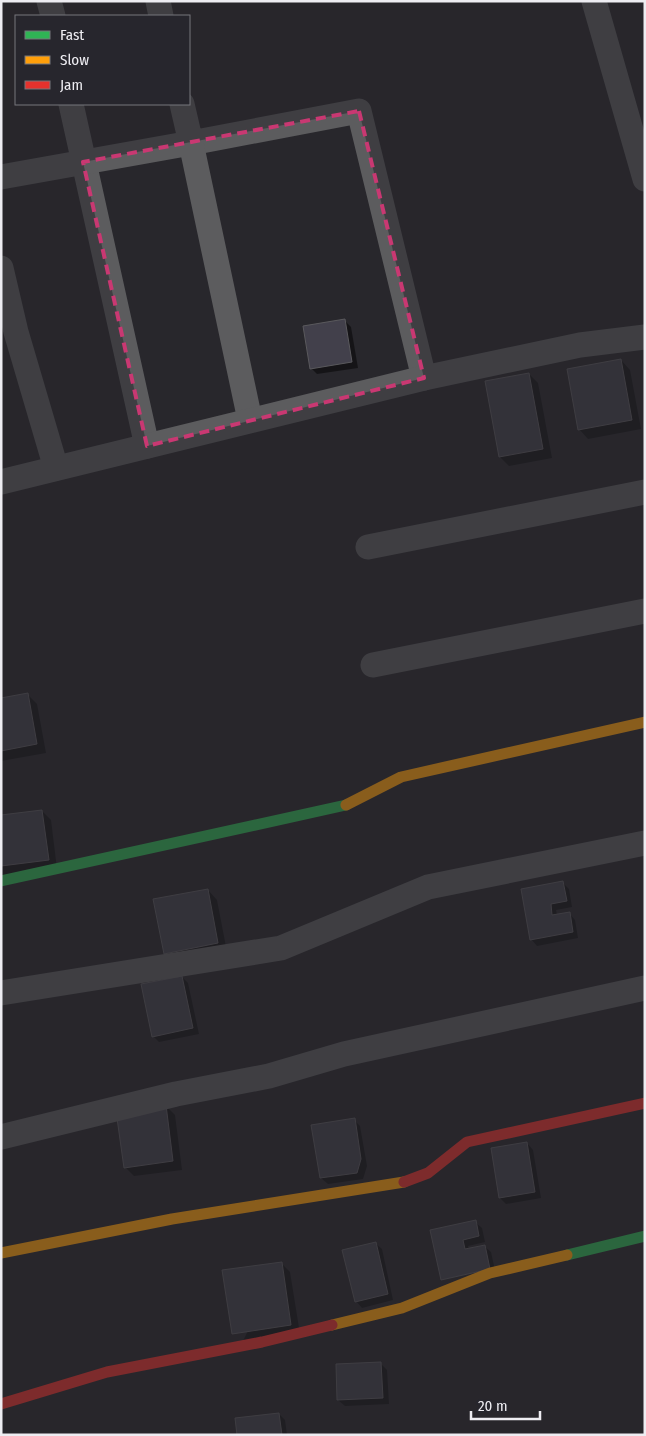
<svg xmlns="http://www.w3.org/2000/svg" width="646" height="1436" font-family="'Fira Sans Condensed',sans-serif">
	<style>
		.shadow { fill: #0007 }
		.building { fill: #42404b; stroke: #5a595d }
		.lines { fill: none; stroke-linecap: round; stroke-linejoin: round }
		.street { stroke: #5c5c5e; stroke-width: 25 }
		.fast { stroke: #30b455; stroke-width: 11 }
		.slow { stroke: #ff9f0a; stroke-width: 11 }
		.jam { stroke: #e5322d; stroke-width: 11 }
		.marked { fill: none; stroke: #c93872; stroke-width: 4; stroke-dasharray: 10 6; stroke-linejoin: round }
	</style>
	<rect width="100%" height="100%" fill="#28272c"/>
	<g class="shadow">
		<polygon points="345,321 351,327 358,368 317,374 311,368"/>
		<polygon points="621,360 630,370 641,429 588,439 579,429"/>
		<polygon points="529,374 538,383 552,458 509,466 500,457"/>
		<polygon points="28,695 37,704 46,753 1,761 1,699"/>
		<polygon points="42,811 51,820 57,869 1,876 1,816"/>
		<polygon points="563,883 569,889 572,907 556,910 557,915 569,913 575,920 578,938 537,946 531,939"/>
		<polygon points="208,890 217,900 227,952 174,962 165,953"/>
		<polygon points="182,977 188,983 199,1034 159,1042 153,1036"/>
		<polygon points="166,1106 175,1115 182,1170 134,1176 125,1167"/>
		<polygon points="354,1120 360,1126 367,1166 363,1179 328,1184 321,1178 313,1126"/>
		<polygon points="527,1143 533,1150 541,1198 506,1204 500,1198"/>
		<polygon points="475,1222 482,1228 485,1242 468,1246 469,1249 484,1246 491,1252 496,1275 432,1231"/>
		<polygon points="375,1243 382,1249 393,1300 362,1308 356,1301"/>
		<polygon points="281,1263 290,1272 300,1334 242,1343"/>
		<polygon points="381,1364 387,1370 389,1404 345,1406 338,1400"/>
		<polygon points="279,1414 285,1420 287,1435 238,1435"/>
	</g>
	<g class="building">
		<polygon points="345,319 352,362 310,369 303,326"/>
		<polygon points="621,359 632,420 578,430 567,369"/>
		<polygon points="529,373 543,449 499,457 485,381"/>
		<polygon points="28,693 37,744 1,751 1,698"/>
		<polygon points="42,810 49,860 1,866 1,815"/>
		<polygon points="563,881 567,901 551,904 552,915 570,912 573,932 530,940 521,889"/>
		<polygon points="208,889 218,943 164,954 153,899"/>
		<polygon points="182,976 193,1028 152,1037 141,984"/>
		<polygon points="166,1105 173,1161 124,1168 116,1111"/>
		<polygon points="355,1118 361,1159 357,1173 320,1178 311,1125"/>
		<polygon points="527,1142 535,1192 499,1198 491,1148"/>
		<polygon points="476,1220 479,1236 463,1240 465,1249 485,1245 490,1269 441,1280 430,1230"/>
		<polygon points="376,1242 388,1294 355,1302 342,1250"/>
		<polygon points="282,1262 291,1325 232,1334 222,1270"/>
		<polygon points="381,1362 383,1398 337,1400 336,1364"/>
		<polygon points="279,1413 282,1435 237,1435 235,1418"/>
	</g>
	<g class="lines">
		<g class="street">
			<polyline points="49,1 53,16"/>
			<polyline points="158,1 161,16"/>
			<polyline points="594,1 645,179"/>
			<polyline points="71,104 147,446"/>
			<polyline points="182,104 191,143 359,111 424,378"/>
			<polyline points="1,177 191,143 250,420"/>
			<polyline points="1,268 16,332 56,468"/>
			<polyline points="1,482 424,378 580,345 645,337"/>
			<polyline points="368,547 645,492"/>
			<polyline points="373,665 645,611"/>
			<polyline points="1,993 281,948 428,887 645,843"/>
			<polyline points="1,1137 176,1094 269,1076 344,1054 645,988"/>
		</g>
		<g class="fast">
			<polyline points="1,881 346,805"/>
			<polyline points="567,1255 645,1236"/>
		</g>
		<g class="slow">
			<polyline points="346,805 401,777 645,722"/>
			<polyline points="1,1253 172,1219 404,1182"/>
			<polyline points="332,1325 402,1308 490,1273 567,1255"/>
		</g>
		<g class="jam">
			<polyline points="404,1182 428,1173 467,1142 645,1103"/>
			<polyline points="1,1404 107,1372 262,1342 332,1325"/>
		</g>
	</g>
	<path d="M0 0H646V1436H0ZM359,111l65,267 -277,68 -64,-284z" fill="#28272c" fill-opacity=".55" fill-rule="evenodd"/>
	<path class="marked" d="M359,111l65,267 -277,68 -64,-284z"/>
	<rect width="646" height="1436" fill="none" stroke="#eeedf2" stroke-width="5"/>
	<rect x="15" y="15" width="175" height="90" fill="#27262d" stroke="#77767c"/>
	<rect x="25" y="31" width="25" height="8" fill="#30b455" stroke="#77767c"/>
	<text x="60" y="40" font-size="15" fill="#eeedf2">Fast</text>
	<rect x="25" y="56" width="25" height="8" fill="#ff9f0a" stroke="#77767c"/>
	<text x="60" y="65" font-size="15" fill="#eeedf2">Slow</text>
	<rect x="25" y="81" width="25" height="8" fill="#e5322d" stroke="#77767c"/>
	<text x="60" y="90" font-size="15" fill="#eeedf2">Jam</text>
	<path d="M471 1411v8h69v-8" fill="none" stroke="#eeedf2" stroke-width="2.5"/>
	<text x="478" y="1411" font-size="15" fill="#eeedf2" stroke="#27262d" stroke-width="4" paint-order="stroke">20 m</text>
</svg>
